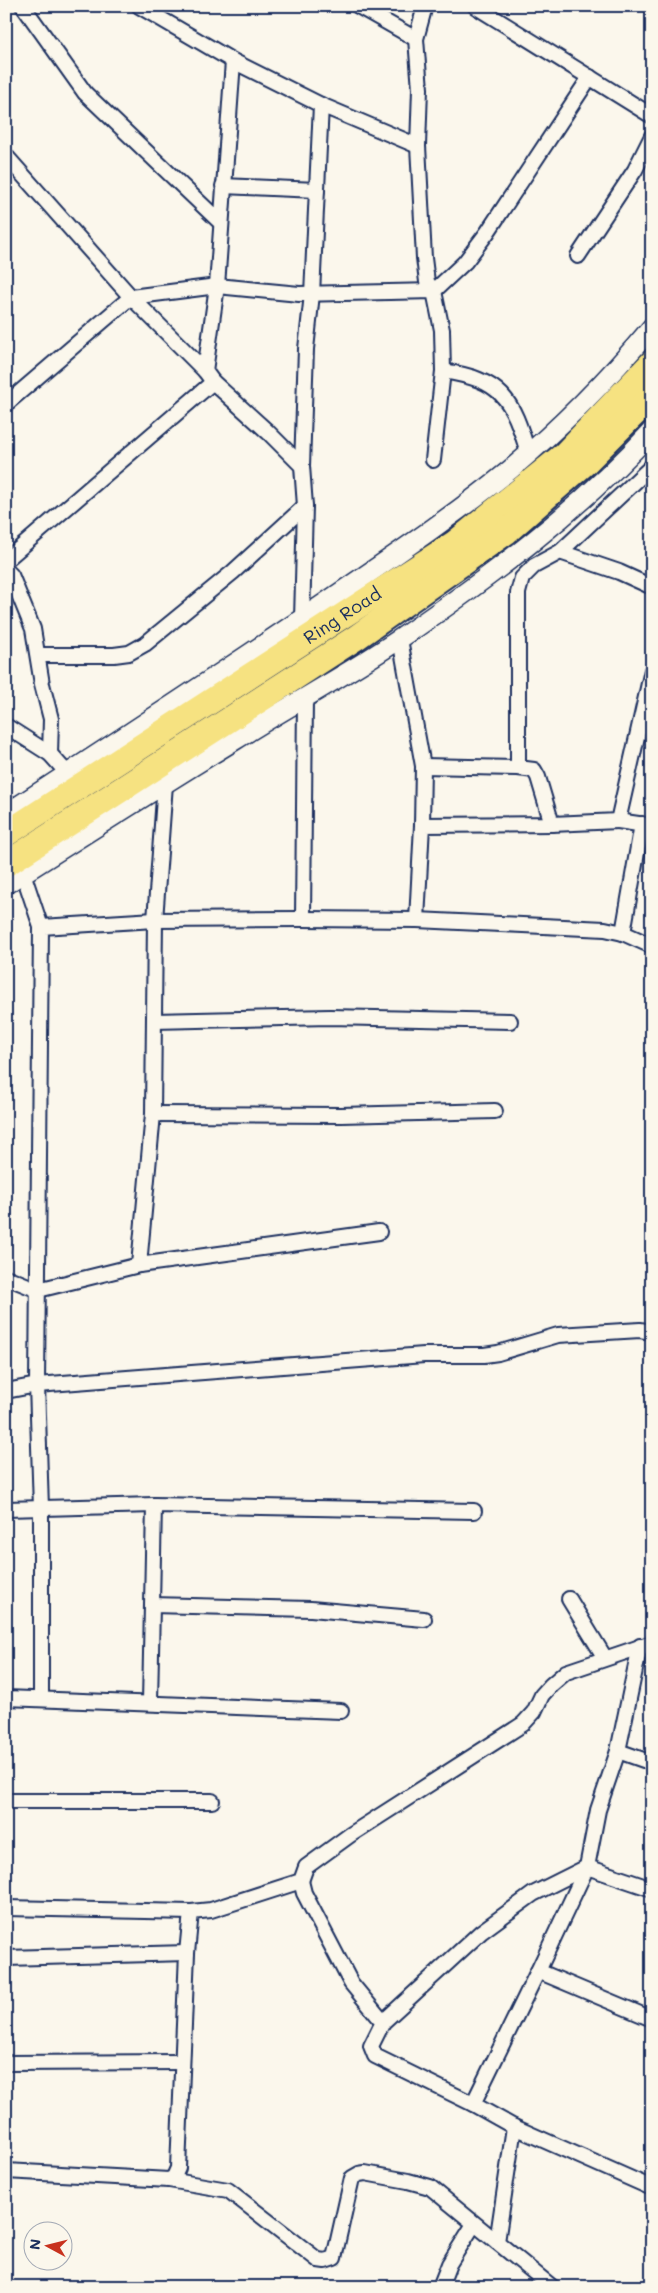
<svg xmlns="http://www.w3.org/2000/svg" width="658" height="2293" font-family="Mali,sans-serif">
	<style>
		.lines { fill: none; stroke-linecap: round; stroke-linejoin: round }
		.street-casing { stroke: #1b2f5e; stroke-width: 18 }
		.secondary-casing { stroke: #1b2f5e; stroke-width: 22 }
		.highway-casing { stroke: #1b2f5e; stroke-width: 29 }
		.street { stroke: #fbf7ec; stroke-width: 14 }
		.secondary { stroke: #fbf7ec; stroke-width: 19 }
		.highway { stroke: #f6e281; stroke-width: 25 }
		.labels { text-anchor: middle; stroke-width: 4; stroke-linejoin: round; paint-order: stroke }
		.street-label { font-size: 18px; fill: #1b2f5e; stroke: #fbf7ec }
	</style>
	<rect width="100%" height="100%" fill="#fbf7ec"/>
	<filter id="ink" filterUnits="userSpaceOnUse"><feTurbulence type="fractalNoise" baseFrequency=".02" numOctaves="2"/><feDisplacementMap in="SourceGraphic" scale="10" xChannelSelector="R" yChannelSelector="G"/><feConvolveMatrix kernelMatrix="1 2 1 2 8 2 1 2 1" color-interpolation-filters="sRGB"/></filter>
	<g filter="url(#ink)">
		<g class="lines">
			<g class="street-casing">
				<g id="street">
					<polyline points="23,6 85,93 221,223"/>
					<polyline points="139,6 233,61 321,105"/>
					<polyline points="358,6 416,39"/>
					<polyline points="425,6 416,39 420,89 418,146 424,258 427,282 434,291 465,262 487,233 590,77"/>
					<polyline points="475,6 652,116"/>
					<path d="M233,61l-16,225 82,8 135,-3 8,39 1,41c59,9 69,27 85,82"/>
					<polyline points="6,156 131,297 205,371 213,382 268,432 302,466 305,506 302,619"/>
					<polyline points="223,186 317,190"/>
					<polyline points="578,256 635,170 652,136"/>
					<polyline points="6,404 131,297 217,286 205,371"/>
					<polyline points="433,460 443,371"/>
					<polyline points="302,466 306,349 312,294 321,105 418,146"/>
					<polyline points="560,552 652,466"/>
					<polyline points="6,560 213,382"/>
					<polyline points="6,570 11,575 33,629 42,684 51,719 50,754"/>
					<polyline points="400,639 423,766 422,825"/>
					<polyline points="38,655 114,655 129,653 145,644 233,572 305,506"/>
					<polyline points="6,726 50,754 68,774"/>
					<polyline points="423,766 518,768"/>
					<polyline points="165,784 155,920 153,1114 139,1265 379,1232"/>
					<polyline points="618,821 652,826"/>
					<polyline points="552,824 538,777 534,770 518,768 518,593 522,578 534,566 560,552 619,572 652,587"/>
					<polyline points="23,873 41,927"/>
					<polyline points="303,919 305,698"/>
					<polyline points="417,920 422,825 552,824 618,821 652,670"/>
					<polyline points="623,933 642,824"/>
					<polyline points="154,1021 330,1017 510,1021"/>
					<polyline points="153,1114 341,1115 495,1111"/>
					<polyline points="6,1277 38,1290 139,1265"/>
					<polyline points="6,1391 37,1385 424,1355 484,1355 498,1353 558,1335 640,1330 652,1332"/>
					<polyline points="6,1509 154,1505 474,1511"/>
					<polyline points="569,1599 605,1658"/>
					<polyline points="152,1605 154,1505"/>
					<polyline points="640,1646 618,1751 598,1810 587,1867 538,1971 652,2019"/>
					<polyline points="6,1698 341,1711"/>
					<polyline points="41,1699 41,1508 37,1385 41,927 155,920 303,919 417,920 605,929 623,933 652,946"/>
					<polyline points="150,1702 152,1605 311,1609 424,1619"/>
					<polyline points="618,1751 652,1763"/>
					<polyline points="6,1801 212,1801"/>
					<polyline points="301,1881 304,1893 351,1983 383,2022"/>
					<polyline points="652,1889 587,1867 533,1894 481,1932 383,2022 371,2046 375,2056 473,2104 514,2127 652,2188"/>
					<polyline points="6,1908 191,1912"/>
					<polyline points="6,1958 187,1953"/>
					<polyline points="6,2063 182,2062"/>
					<polyline points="473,2104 538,1971"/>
					<polyline points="514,2127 497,2242 552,2287"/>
					<polyline points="6,2171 169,2180 228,2190 318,2260 325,2261 334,2258 352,2178 359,2174 365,2173 408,2181 430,2187 497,2242"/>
					<polyline points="169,2180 174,2177 178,2168 187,1953 191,1912 211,1910 301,1881 306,1867 350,1835 523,1724 534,1712 542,1695 551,1685 566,1672 652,1643"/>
					<polyline points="440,2287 449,2264 474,2224"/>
				</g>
			</g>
			<g class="secondary-casing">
				<g id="secondary">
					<path d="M6,814c106,-69 212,-138 316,-209 64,-44 129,-87 189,-136 51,-43 98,-91 141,-142"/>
					<path d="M6,884c76,-48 152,-97 229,-144 55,-35 112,-65 166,-102 89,-61 178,-127 251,-207"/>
				</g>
			</g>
			<g class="highway-casing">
				<g id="highway">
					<path id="s1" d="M6,834l449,-291 110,-89 87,-91"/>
					<polyline points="6,864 357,637 506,532 586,462 652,396"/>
				</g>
			</g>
			<use href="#street" class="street"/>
			<use href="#secondary" class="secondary"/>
			<use href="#highway" class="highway"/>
		</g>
	</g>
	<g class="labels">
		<g class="street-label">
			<text dy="6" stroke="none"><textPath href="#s1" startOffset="401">Ring Road</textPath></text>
		</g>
	</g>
	<rect width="658" height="2293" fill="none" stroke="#fbf7ec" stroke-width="25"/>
	<rect x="12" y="12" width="633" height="2268" fill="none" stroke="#1b2f5e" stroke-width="2" filter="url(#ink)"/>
	<g transform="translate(48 2246) rotate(277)"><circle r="24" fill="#fbf7ec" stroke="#a1a7b3"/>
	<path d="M0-4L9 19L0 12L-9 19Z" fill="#c8321e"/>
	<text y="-8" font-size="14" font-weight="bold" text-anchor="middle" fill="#1b2f5e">N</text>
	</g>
</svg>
